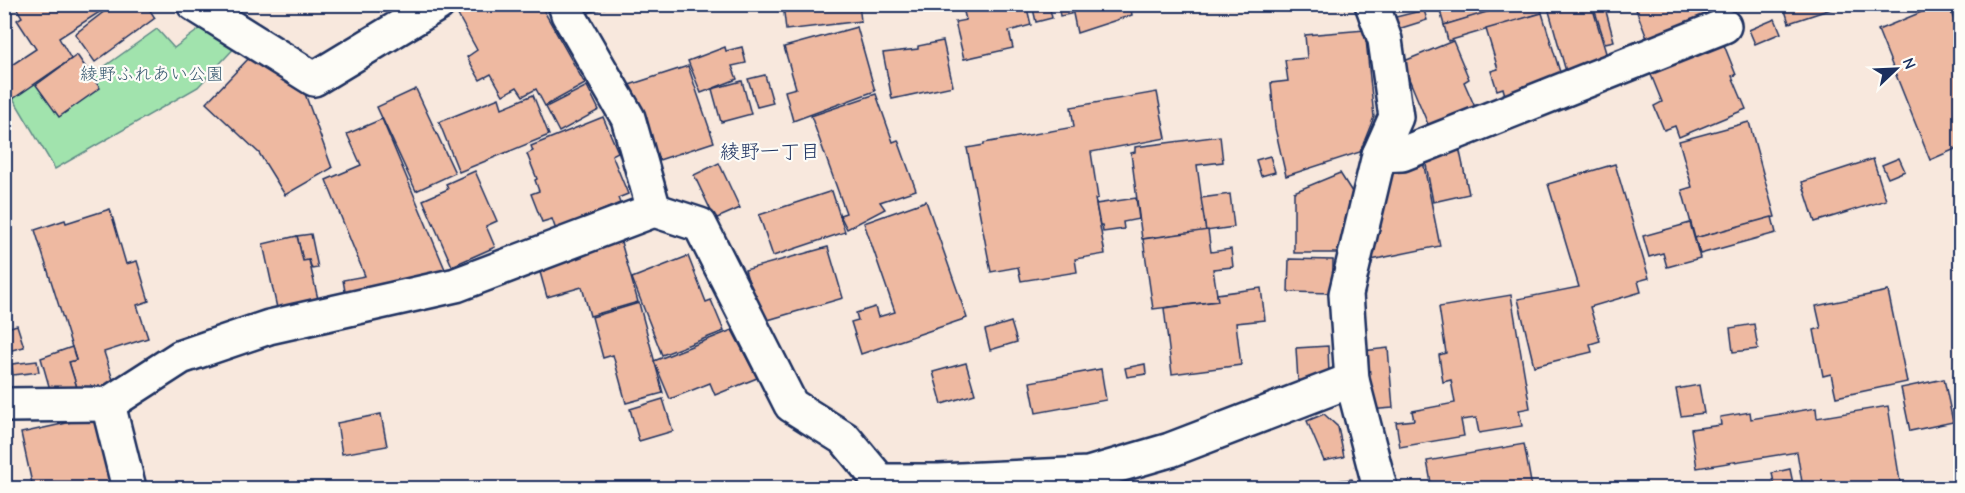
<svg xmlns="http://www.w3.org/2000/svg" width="1965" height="493" font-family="'Comic Neue','Klee One',sans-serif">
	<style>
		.green { fill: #a1e3ad; stroke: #5e8986; stroke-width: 1.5 }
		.building { fill: #eeb9a1; stroke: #1b2f5e; stroke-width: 1.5 }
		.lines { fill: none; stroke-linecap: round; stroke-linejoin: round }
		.street-casing { stroke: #1b2f5e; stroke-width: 38 }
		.street { stroke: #fdfcf7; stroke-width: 33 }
		.labels { text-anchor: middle; stroke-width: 4.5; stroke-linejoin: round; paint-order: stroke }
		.park-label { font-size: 18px; fill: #3c5c72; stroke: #fdfcf7 }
		.neighbourhood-label { font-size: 20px; fill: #1b2f5e; stroke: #fdfcf7 }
	</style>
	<rect width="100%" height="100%" fill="#f8e8dd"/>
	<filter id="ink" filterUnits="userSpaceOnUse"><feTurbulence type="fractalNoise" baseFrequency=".0167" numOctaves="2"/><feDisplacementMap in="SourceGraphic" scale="12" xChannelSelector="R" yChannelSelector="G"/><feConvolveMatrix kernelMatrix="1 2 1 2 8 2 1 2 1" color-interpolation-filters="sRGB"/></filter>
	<g filter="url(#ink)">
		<polygon class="green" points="205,25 240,42 198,87 55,169 7,88 42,66 62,97 157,29 174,48"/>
		<g class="building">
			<polygon points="14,4 112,4 59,38 71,59 4,105 4,70 36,49 17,20 22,17"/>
			<polygon points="114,4 146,4 155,18 95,62 75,34"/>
			<polygon points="455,4 540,4 585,84 545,106 536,89 523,96 517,87 503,95 491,74 480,80 467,57 477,50 453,6"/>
			<polygon points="584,4 616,4 587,13"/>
			<polygon points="783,4 859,4 861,21 786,30"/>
			<polygon points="962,4 1026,4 1031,25 1009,31 1013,48 964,59 955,22 966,20"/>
			<polygon points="1032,4 1049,4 1052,18 1036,22"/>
			<polygon points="1058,4 1070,4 1071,14 1060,16"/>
			<polygon points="1071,4 1130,4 1132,15 1077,33"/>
			<polygon points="1438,4 1513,4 1513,6 1444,25"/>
			<polygon points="1513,4 1540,4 1542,13 1448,41 1444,25"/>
			<polygon points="1547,4 1580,4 1582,10 1592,6 1609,63 1567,75"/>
			<polygon points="1604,4 1614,41 1605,43 1593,5"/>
			<polygon points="1634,4 1736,5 1648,41"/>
			<polygon points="1783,4 1829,4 1831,9 1789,23"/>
			<polygon points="1941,4 1948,4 1960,36 1960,147 1930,160 1878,30"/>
			<polygon points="1424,10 1427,20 1395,30 1392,18"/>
			<polygon points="1542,13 1563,82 1506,99 1503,88 1497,90 1491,71 1498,69 1486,29"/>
			<polygon points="1775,19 1781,33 1755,44 1749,30"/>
			<polygon points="857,27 875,91 793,121 785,91 796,88 784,47"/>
			<polygon points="1365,30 1374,117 1360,152 1286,176 1275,128 1271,83 1288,81 1285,60 1307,58 1305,35"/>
			<polygon points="1720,35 1736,75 1732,76 1746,109 1679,137 1675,126 1664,130 1654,106 1662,102 1647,65"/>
			<polygon points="943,41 953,86 892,99 883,53 918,49 918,46"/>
			<polygon points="1453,41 1469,79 1464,82 1478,114 1432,134 1402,62"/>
			<polygon points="725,47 726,51 742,47 746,63 732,66 737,79 701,93 688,61"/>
			<polygon points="77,55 100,88 59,117 36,85"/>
			<polygon points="251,56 304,91 332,168 285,195 259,153 206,103"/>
			<polygon points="688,66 714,142 653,162 623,87"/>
			<polygon points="765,75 773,103 757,107 748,79"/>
			<polygon points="742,81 751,114 721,122 712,89"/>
			<polygon points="587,86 599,110 559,132 546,107"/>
			<polygon points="416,89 455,173 416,191 377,107"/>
			<polygon points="1157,92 1166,138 1091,152 1098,198 1095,199 1096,204 1105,254 1075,259 1077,272 1021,281 1018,267 991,272 967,148 984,145 984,143 1074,127 1071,107"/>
			<polygon points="876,94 893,142 898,140 916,190 880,202 885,209 847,229 840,215 846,213 811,116"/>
			<polygon points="533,95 549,135 459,172 439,122 499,98 502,108"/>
			<polygon points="603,117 618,152 612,155 628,194 618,198 620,203 556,230 552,219 542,222 531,194 539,191 535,180 537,179 527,154 533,151 531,146"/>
			<polygon points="382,119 447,274 346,297 343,280 365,276 326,180 361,165 347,134"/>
			<polygon points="1749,122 1775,217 1695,238 1682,190 1692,187 1679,141"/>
			<polygon points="1220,136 1223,162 1197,165 1206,231 1142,239 1131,153 1135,152 1135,147"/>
			<polygon points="1459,147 1469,194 1433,202 1424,154"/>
			<polygon points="1270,156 1275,172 1261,176 1256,160"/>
			<polygon points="1899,158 1905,171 1888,178 1882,165"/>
			<polygon points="1873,159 1886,200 1815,222 1802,182"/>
			<polygon points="1423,161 1440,246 1371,260 1394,167"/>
			<polygon points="719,163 740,208 715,219 694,175"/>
			<polygon points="1615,164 1649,278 1638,281 1641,292 1590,307 1600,341 1590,344 1592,352 1534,366 1518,299 1579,287 1548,184"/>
			<polygon points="475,171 497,221 486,226 495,247 452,266 423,200 448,189 446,184"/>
			<polygon points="1340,173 1352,192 1339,253 1294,253 1294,192"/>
			<polygon points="832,191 845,232 773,256 759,215"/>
			<polygon points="1230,194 1234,227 1206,231 1201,198"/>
			<polygon points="1136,198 1139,219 1123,222 1124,229 1103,232 1102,225 1100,225 1096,204"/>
			<polygon points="926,201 967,318 861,354 851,322 858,320 856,313 875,307 878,317 895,312 864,223"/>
			<polygon points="110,209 126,264 137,261 149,301 137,305 148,338 104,352 114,383 79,394 69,362 76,360 35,230 65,220 66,223"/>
			<polygon points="1772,217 1776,233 1700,254 1695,238"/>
			<polygon points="1690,223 1700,258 1667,267 1663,253 1649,257 1643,236"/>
			<polygon points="1208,230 1211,252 1231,249 1233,267 1213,269 1218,301 1153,309 1143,239"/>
			<polygon points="311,234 318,268 312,269 309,260 303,261 297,236"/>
			<polygon points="297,236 303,261 309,260 318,299 277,308 263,244"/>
			<polygon points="621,242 638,302 590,316 582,287 547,297 538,265"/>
			<polygon points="828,247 843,298 761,322 745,270"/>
			<polygon points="688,256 706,302 711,300 724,331 662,355 632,278"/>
			<polygon points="1289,259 1333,260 1333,293 1288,292"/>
			<polygon points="1261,288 1265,320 1236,323 1241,365 1172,374 1164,308 1218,301 1217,294"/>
			<polygon points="1888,291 1907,382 1836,397 1831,374 1823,376 1814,330 1821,328 1816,306"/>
			<polygon points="1511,295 1530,408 1519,410 1522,426 1479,433 1476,418 1461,420 1464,436 1400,447 1396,422 1414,420 1412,411 1455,403 1451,380 1443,382 1439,355 1446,353 1439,307"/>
			<polygon points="639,303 663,393 626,403 613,355 603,358 592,317"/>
			<polygon points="1011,322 1017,342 990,350 985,330"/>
			<polygon points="1754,324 1758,349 1733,352 1730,328"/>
			<polygon points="17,325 24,347 4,352 4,329"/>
			<polygon points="732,330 757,378 715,395 710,383 670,399 654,361"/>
			<polygon points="1328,346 1329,375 1326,380 1298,381 1296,348"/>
			<polygon points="72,347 76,360 69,362 79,394 51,393 41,358"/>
			<polygon points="1388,348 1393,408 1368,410 1363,351"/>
			<polygon points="37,361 39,372 13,375 12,364"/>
			<polygon points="966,363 975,394 942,404 933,372"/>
			<polygon points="1145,364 1146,374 1127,377 1125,368"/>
			<polygon points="1101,369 1106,400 1036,413 1030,382"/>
			<polygon points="1944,379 1953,422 1910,431 1901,388"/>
			<polygon points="1699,385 1704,413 1681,416 1676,389"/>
			<polygon points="663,399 673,431 639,441 630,409"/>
			<polygon points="1888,406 1901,488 1803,488 1797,452 1697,468 1691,429 1721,425 1720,417 1750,412 1751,419 1816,408 1817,418"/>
			<polygon points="381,414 387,446 342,454 337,423"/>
			<polygon points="1324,414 1338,427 1344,457 1324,461 1307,421"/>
			<polygon points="99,416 114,488 33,488 21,433"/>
			<polygon points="1524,444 1532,488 1432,488 1427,461"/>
			<polygon points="1790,469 1794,488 1775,488 1772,473"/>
			<polygon points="1352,479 1356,488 1314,488 1313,484"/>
		</g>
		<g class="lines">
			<g class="street-casing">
				<g id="street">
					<polyline points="194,4 314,79 438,4"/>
					<polyline points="565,4 568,14 628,118 654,210"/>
					<polyline points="1372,4 1385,40 1396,117 1379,155 1346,294 1352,380 1380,488"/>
					<polyline points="1379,155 1402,154 1724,26"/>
					<polyline points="108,404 129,488"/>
					<polyline points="4,405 108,404 181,357 269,327 456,285 654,210 700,225 791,405 845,439 880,481 939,481 1088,474 1170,450 1352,380"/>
				</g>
			</g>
			<use href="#street" class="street"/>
		</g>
	</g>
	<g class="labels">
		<g class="park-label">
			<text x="152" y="80">綾野ふれあい公園</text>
		</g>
		<g class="neighbourhood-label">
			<text x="770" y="158">綾野一丁目</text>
		</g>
	</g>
	<rect width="1965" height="493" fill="none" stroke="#fdfcf7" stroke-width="24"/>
	<rect x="12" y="12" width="1941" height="469" fill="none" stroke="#1b2f5e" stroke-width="2" filter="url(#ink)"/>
	<g transform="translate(1896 69) rotate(67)" stroke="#fdfcf7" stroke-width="4.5" paint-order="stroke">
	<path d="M0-4.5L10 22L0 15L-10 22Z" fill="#1b2f5e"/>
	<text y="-9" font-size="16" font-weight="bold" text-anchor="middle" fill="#1b2f5e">N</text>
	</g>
</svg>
